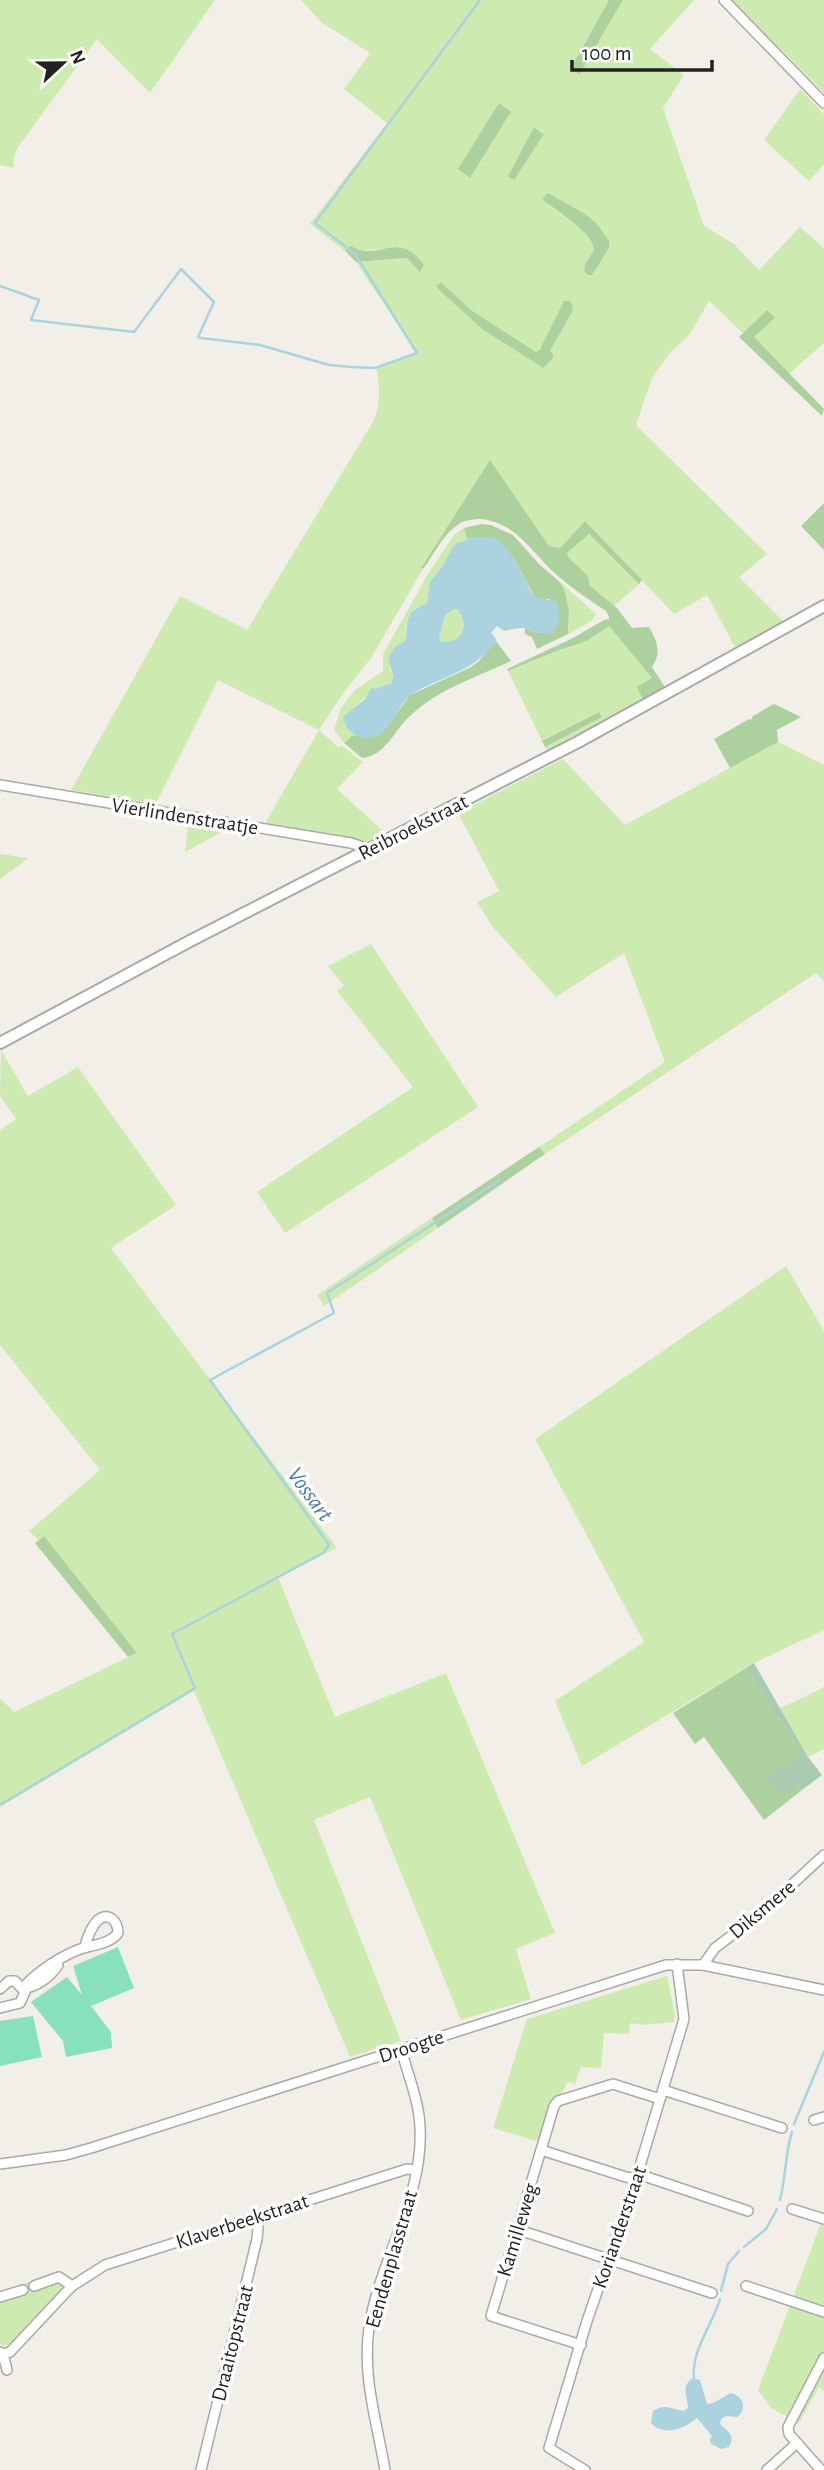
<svg xmlns="http://www.w3.org/2000/svg" width="824" height="2470" font-family="'Alegreya Sans',sans-serif">
	<style>
		.grass { fill: #cdebb0; fill-rule: evenodd }
		.forest { fill: #add19e }
		.cemetery { fill: #aacbaf }
		.pitch { fill: #88e0be }
		.water { fill: #aad3df; fill-rule: evenodd }
		.lines { fill: none; stroke-linecap: round; stroke-linejoin: round }
		.stream { stroke: #aad3df; stroke-width: 2.5 }
		.minor-casing { stroke: #a9a9a9; stroke-width: 12 }
		.tertiary-casing { stroke: #a9a9a9; stroke-width: 14 }
		.minor { stroke: #fff; stroke-width: 9 }
		.tertiary { stroke: #fff; stroke-width: 10 }
		.labels { text-anchor: middle; stroke-width: 7; stroke-linejoin: round; paint-order: stroke }
		.street-label { font-size: 21px; fill: #222; stroke: #fff }
		.water-label { font-size: 23px; font-style: italic; fill: #4a7aab; stroke: #fff }
	</style>
	<rect width="100%" height="100%" fill="#f2efe9"/>
	<g class="grass">
		<polygon points="0,0 215,0 150,93 97,39 18,147 13,160 14,168 0,165"/>
		<path d="M301,0h308l-38,68 8,7 44,-75h71l-44,49 34,26 -21,33 41,118 30,18 25,26 41,-43 24,21v95l-35,31 -35,-37 21,-19 -8,-7 -24,22 -34,-32 -19,33 -21,20 -17,24 -16,47 131,129 -28,23 45,45 -48,27 -29,-54 -33,19 -89,-93 -25,27 -11,-2 -59,-85 -69,107 2,1 -52,89 -29,37 -23,35 20,18 2,-3 22,17 -26,27 49,45 -17,10 -105,-19 55,-95 -101,-50 -63,125 -84,-15 109,-194 67,34 127,-210c7,-19 6,-34 2,-53l41,-14 -61,-91 52,-4 12,13 -18,-24 -44,4 -7,-5 -6,5 -35,-27 77,-101 -43,-34 26,-36 -49,-31zM511,112l-41,66 -11,-9zM534,127l10,6 -36,43zM548,193l37,21 24,27 -21,34 -4,-5 1,-6 9,-14c-3,-19 -30,-33 -45,-44zM441,283l30,27 65,42 36,-40 -23,39 -6,17 -61,-39 -45,-42z"/>
		<polygon points="732,0 824,0 824,93"/>
		<polygon points="800,89 824,114 824,164 809,181 764,140"/>
		<path d="M464,528l3,11 -10,4 -15,24 -12,13 -3,24 -13,5 -8,16 -1,16 -9,5 -7,22 4,9 -1,6c-7,4 -16,5 -22,10 -12,8 -18,20 -24,33l7,9 -9,8 -10,-13 7,-22 13,-17 29,-20v-17l45,-80 26,-39z"/>
		<polygon points="589,534 639,584 614,606 590,586 588,576 569,558 567,553"/>
		<path d="M560,582l36,32 -4,7 -24,13c3,-18 0,-36 -8,-52z"/>
		<path d="M454,609l4,1c12,15 4,34 -17,32l-2,-5 6,-22z"/>
		<polygon points="609,625 652,678 644,701 548,753 545,747 602,716 598,712 542,741 508,671 558,651 587,641"/>
		<polygon points="778,742 824,765 824,981 816,973 545,1154 539,1147 665,1062 624,953 556,997 492,926 477,902 499,891 458,813 563,759 625,825"/>
		<polygon points="188,824 227,829 185,852"/>
		<polygon points="0,854 29,858 0,879"/>
		<polygon points="371,944 478,1107 285,1233 257,1192 413,1087 337,991 344,986 328,966"/>
		<polygon points="1,1050 28,1096 78,1067 176,1205 111,1248 337,1548 278,1577 335,1717 446,1673 555,1933 516,1949 531,1999 461,2020 370,1797 314,1820 401,2041 350,2057 194,1691 0,1807 0,1698 14,1712 137,1653 44,1536 38,1540 29,1531 100,1470 0,1345 0,1130 16,1119 0,1096"/>
		<polygon points="432,1218 438,1228 324,1306 317,1295"/>
		<polygon points="786,1266 824,1331 824,1630 754,1663 582,1766 555,1701 644,1642 535,1439"/>
		<polygon points="824,1687 824,1749 808,1757 779,1709"/>
		<polygon points="667,1976 675,2014 674,2022 642,2025 630,2023 629,2034 604,2033 601,2068 581,2067 575,2084 568,2082 561,2095 553,2100 539,2142 493,2128 527,2019"/>
		<polygon points="824,2215 824,2391 819,2387 799,2423 771,2408 758,2390"/>
		<polygon points="57,2281 67,2286 13,2343 3,2346 0,2344 0,2302 26,2294 24,2287 20,2288 19,2285 29,2282 32,2289"/>
	</g>
	<g class="forest">
		<polygon points="609,0 623,0 579,75 571,68"/>
		<polygon points="499,103 511,112 470,178 458,169"/>
		<polygon points="534,127 544,134 514,180 508,176"/>
		<path d="M548,193l37,21 12,10 12,17v7l-17,27h-4l-4,-4 1,-7 9,-14c-2,-19 -37,-38 -52,-51z"/>
		<path d="M351,246c27,17 46,-18 73,19l-4,7 -13,-14 -51,4 -11,-11z"/>
		<polygon points="441,282 471,310 536,352 540,349 564,301 570,301 573,306 572,312 550,351 553,354 553,358 543,368 482,329 436,287"/>
		<polygon points="767,310 775,318 754,337 824,409 822,416 739,337"/>
		<path d="M490,460l59,86 11,2 25,-27 57,59 -3,4 -50,-50 -22,19 2,5 19,18 2,10 27,22 15,20 17,-1c8,14 13,26 3,40l14,22 -22,12 -7,-14 15,-9 -43,-52 -22,15 -30,10 -49,20 -1,-2 64,-30 33,-19 5,-1v-2l-3,-6c-17,-11 -33,-22 -48,-35 -26,-22 -40,-53 -77,-57 -6,0 -15,1 -21,4 -16,10 -26,31 -37,46l-2,-1z"/>
		<polygon points="824,503 824,550 801,526"/>
		<path d="M481,524l10,1 22,10 27,30 20,17 5,10 4,19 -1,23 -31,15 -5,-12 -7,-3v-6l13,5 12,-34c-4,0 -8,1 -12,0 -5,-2 -7,-9 -10,-14 -13,-26 -26,-54 -61,-46l-3,-11z"/>
		<path d="M496,641l15,20c-34,16 -73,28 -101,55 -16,14 -24,40 -48,42l-18,-15 9,-8 12,3 28,-20 17,-23 59,-27 10,-7z"/>
		<polygon points="774,704 801,717 777,730 778,742 730,768 714,739 749,719 751,720 753,716"/>
		<polygon points="599,712 602,717 545,747 542,741"/>
		<polygon points="539,1147 545,1154 438,1228 432,1218"/>
		<polygon points="44,1536 137,1653 128,1657 35,1543"/>
		<polygon points="746,1668 775,1716 783,1721 803,1756 767,1776 797,1785 802,1790 764,1820 704,1737 695,1744 673,1713"/>
	</g>
	<polygon class="cemetery" points="754,1663 808,1757 822,1775 802,1790 797,1785 780,1796 767,1776 802,1755 783,1721 775,1716 746,1668"/>
	<g class="pitch">
		<polygon points="118,1947 134,1988 91,2006 111,2032 112,2048 66,2057 63,2041 31,2002 67,1977 82,1995 73,1966"/>
		<polygon points="33,2016 42,2057 0,2066 0,2021"/>
	</g>
	<g class="water">
		<path d="M475,537l18,1 9,5 12,15 18,36c8,6 16,4 25,9 5,15 2,35 -19,30 -6,-2 -10,-5 -17,-5 -6,0 -11,2 -17,3l-7,-5 -6,7 6,7c-19,29 -52,36 -82,52 -21,11 -24,53 -55,45 -10,-3 -15,-10 -17,-20l21,-17 8,-12 4,1 16,-6 1,-7 -5,-18 8,-12 9,-5c4,-20 -2,-29 22,-37l3,-23 12,-14 11,-20 4,-4zM454,609l4,1c12,15 4,34 -17,32l-2,-5 6,-22z"/>
		<path d="M693,2378l7,2 7,24 6,-1 18,-10c12,3 17,16 6,24l-11,-1 -5,3 -1,5c8,8 16,11 9,23l-8,2 -10,-5 -1,-5 2,-3 -15,-18c-13,11 -33,19 -46,5l2,-12c11,-8 19,-2 31,0l4,-3c0,-12 -8,-22 5,-30z"/>
	</g>
	<g class="lines">
		<g class="stream">
			<polyline points="0,286 39,300 31,320 134,332 181,269 214,302 198,337 201,338 260,345 329,365 351,367 375,368 417,353 355,254 315,223 480,0"/>
			<polyline points="0,1805 195,1688 172,1634 323,1553 329,1545 210,1380 334,1313 327,1293 500,1180"/>
			<polyline points="794,2124 824,2052"/>
			<path d="M780,2200c6,-23 5,-46 12,-68"/>
			<polyline points="744,2247 766,2229 777,2209"/>
			<polyline points="721,2291 728,2264 739,2251"/>
			<path d="M694,2379c-3,-29 18,-53 26,-80"/>
		</g>
		<g class="minor-casing">
			<g id="minor">
				<polyline points="724,0 824,103"/>
				<polyline points="0,785 351,843 369,849"/>
				<polyline points="703,1965 715,1948 761,1913 824,1855"/>
				<path d="M23,1988c14,-17 40,-33 60,-40 12,-3 28,-5 35,-15 0,-11 -9,-22 -20,-13 -6,6 -12,19 -13,28"/>
				<path d="M23,1988c13,0 28,-12 35,-23l-1,-4"/>
				<polyline points="0,1989 9,1981 15,1981 25,1992 20,2003 0,2008"/>
				<polyline points="663,2090 782,2128"/>
				<polyline points="814,2120 824,2117"/>
				<polyline points="541,2150 554,2106 558,2101 613,2084 660,2099"/>
				<polyline points="0,2164 66,2155 91,2148 666,1965 703,1965 824,1990"/>
				<polyline points="792,2209 824,2219"/>
				<polyline points="516,2229 712,2293"/>
				<polyline points="34,2286 59,2277 72,2286"/>
				<polyline points="746,2286 824,2312"/>
				<polyline points="0,2297 23,2290"/>
				<polyline points="581,2345 491,2316 541,2150 629,2178 644,2176 748,2211"/>
				<polyline points="0,2352 3,2354 10,2352 72,2286 105,2265 407,2169 416,2170"/>
				<polyline points="3,2354 7,2370"/>
				<polyline points="201,2470 257,2239 259,2216"/>
				<path d="M385,2470c-8,-48 -23,-93 -16,-142 10,-68 55,-130 51,-201 -1,-26 -12,-52 -19,-78"/>
				<polyline points="585,2470 549,2448 587,2321 637,2176 684,2019 677,1964"/>
				<polyline points="767,2470 797,2443"/>
				<polyline points="821,2470 789,2434 788,2427 824,2358"/>
			</g>
		</g>
		<g class="tertiary-casing">
			<polyline id="tertiary" points="0,1043 190,941 578,742 824,606"/>
		</g>
		<use href="#minor" class="minor"/>
		<use href="#tertiary" class="tertiary"/>
	</g>
	<g class="labels">
		<g class="street-label">
			<text transform="translate(185 816) rotate(9)" y="7">Vierlindenstraatje</text>
			<text transform="translate(413 827) rotate(-27)" y="7">Reibroekstraat</text>
			<text transform="translate(762 1909) rotate(-40)" y="7">Diksmere</text>
			<text transform="translate(411 2046) rotate(-18)" y="7">Droogte</text>
			<text transform="translate(242 2221) rotate(-18)" y="7">Klaverbeekstraat</text>
			<text transform="translate(619 2227) rotate(-71)" y="7">Korianderstraat</text>
			<text transform="translate(517 2230) rotate(-73)" y="7">Kamilleweg</text>
			<text transform="translate(391 2259) rotate(-74)" y="7">Eendenplasstraat</text>
			<text transform="translate(232 2343) rotate(-76)" y="7">Draaitopstraat</text>
		</g>
		<g class="water-label">
			<text transform="translate(311 1494) rotate(54)" y="8">Vossart</text>
		</g>
	</g>
	<g transform="translate(63 63) rotate(68)" stroke="#ffffff" stroke-width="5" paint-order="stroke">
	<path d="M0-5L12 26L0 18L-12 26Z" fill="#222222"/>
	<text y="-10" font-size="19" font-weight="bold" text-anchor="middle" fill="#222222">N</text>
	</g>
	<path d="M572 60v10h140v-10" fill="none" stroke="#222222" stroke-width="3.5"/>
	<text x="582" y="60" font-size="21" fill="#222222" stroke="#ffffff" stroke-width="5" paint-order="stroke">100 m</text>
</svg>
